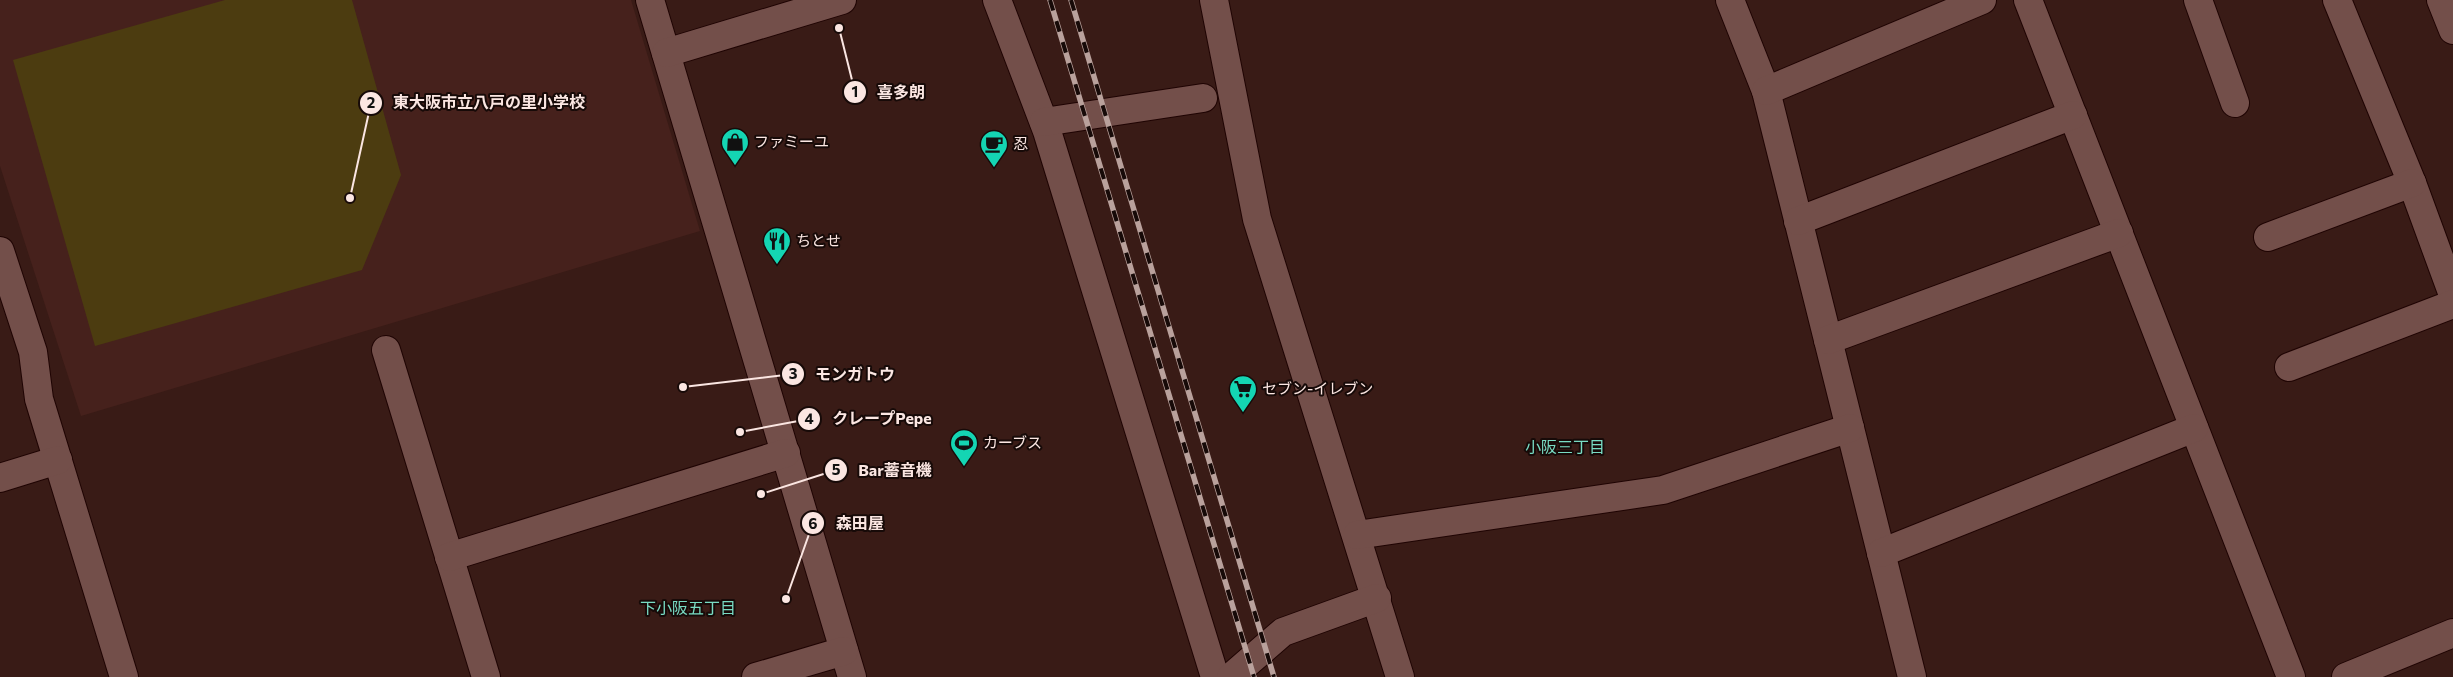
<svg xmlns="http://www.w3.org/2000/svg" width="2453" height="677" font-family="Commissioner,'Noto Sans JP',sans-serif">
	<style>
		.built { fill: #46211c }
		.green { fill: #4c3c10 }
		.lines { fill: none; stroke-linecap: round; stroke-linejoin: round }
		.minor-casing { stroke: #1f0403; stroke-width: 30 }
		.minor { stroke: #734f4a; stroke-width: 28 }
		.rail-casing { stroke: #b9a19c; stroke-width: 5.5 }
		.rail { stroke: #170a08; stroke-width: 4; stroke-dasharray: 11; stroke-linecap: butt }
		.labels { text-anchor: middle; stroke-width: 4; stroke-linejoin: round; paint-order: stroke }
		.poi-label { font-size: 15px; fill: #fbe6e2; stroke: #170a08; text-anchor: start }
		.neighbourhood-label { font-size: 16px; fill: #79dbc3; stroke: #170a08 }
		.leader { fill: none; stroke: #fbe6e2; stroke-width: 2 }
		.callout-dot { fill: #fbe6e2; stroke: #170a08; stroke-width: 2 }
		.mark-label { font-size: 15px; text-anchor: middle; font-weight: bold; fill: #111 }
		.callout-label { font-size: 16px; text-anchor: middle; font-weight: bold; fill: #fbe6e2; stroke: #170a08; stroke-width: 4; stroke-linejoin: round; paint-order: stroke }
	</style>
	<rect width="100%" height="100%" fill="#391b16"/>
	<polygon class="built" points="0,0 631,0 700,231 81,416 0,166"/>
	<polygon class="green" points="225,0 352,0 401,175 362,270 95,346 13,60"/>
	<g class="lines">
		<g class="minor-casing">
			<g id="minor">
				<polyline points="650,0 852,677"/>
				<polyline points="997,0 1047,131 1215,677"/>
				<polyline points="1214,0 1257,219 1400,677"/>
				<polyline points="1730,0 1766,91 1912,677"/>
				<polyline points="2028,0 2291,677"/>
				<polyline points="2198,0 2235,103"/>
				<polyline points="2337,0 2412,183 2453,295"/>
				<polyline points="2441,0 2453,30"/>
				<polyline points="666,53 842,0"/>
				<polyline points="1766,91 1982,0"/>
				<polyline points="1044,122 1203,98"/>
				<polyline points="1798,221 2073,115"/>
				<polyline points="2268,237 2412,183"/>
				<polyline points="0,251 33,352 39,399 124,677"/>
				<polyline points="1828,340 2119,233"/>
				<polyline points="386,350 486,677"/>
				<polyline points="2289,367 2453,304"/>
				<polyline points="0,478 58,460"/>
				<polyline points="1357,535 1663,490 1850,428"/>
				<polyline points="1881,553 2194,428"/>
				<polyline points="449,557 786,453"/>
				<polyline points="756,677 844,651"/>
				<polyline points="1231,677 1283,632 1377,598"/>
				<polyline points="2346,677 2453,633"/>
			</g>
		</g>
		<use href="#minor" class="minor"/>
		<g class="rail-casing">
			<g id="rail">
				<polyline points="1050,0 1254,677"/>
				<polyline points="1071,0 1274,677"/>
			</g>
		</g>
		<use href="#rail" class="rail"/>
	</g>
	<defs>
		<g id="shop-pin" transform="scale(1.4375)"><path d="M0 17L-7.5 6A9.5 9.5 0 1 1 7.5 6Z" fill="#14d5b3" stroke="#170a08"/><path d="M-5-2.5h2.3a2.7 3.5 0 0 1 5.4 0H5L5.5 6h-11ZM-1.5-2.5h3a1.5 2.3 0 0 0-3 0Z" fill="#111"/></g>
		<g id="cafe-pin" transform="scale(1.4375)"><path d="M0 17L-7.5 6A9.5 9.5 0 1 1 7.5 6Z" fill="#14d5b3" stroke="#170a08"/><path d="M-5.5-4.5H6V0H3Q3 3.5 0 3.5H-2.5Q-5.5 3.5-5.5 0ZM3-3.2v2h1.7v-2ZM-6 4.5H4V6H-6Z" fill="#111"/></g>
		<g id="restaurant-pin" transform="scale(1.4375)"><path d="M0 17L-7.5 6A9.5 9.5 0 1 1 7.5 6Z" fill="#14d5b3" stroke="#170a08"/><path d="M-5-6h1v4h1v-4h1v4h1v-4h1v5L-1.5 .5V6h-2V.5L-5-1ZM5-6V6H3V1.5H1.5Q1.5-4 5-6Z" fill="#111"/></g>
		<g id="supermarket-pin" transform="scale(1.4375)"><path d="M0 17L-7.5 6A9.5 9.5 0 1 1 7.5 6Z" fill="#14d5b3" stroke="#170a08"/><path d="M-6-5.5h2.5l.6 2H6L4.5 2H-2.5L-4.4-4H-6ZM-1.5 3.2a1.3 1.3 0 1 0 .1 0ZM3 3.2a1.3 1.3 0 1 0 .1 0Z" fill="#111"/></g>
		<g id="stadium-pin" transform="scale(1.4375)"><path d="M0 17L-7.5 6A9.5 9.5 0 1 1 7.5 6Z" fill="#14d5b3" stroke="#170a08"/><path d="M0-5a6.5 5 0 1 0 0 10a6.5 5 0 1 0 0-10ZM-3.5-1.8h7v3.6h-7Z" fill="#111"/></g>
	</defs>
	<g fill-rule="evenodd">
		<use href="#shop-pin" x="735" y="142"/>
		<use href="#cafe-pin" x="994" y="144"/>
		<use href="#restaurant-pin" x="777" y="241"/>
		<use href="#supermarket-pin" x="1243" y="389"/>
		<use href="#stadium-pin" x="964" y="443"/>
	</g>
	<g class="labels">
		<g class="poi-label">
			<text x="754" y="147">ファミーユ</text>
			<text x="1013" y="149">忍</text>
			<text x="796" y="246">ちとせ</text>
			<text x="1262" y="394">セブン-イレブン</text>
			<text x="983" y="448">カーブス</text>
		</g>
		<g class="neighbourhood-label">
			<text x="1565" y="453">小阪三丁目</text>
			<text x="688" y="614">下小阪五丁目</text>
		</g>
	</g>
	<path class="leader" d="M839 28L855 92M350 198L371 103M683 387L793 374M740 432L809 419M761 494L836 470M786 599L813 523"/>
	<g class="callout-dot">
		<circle cx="839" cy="28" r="5"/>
		<circle cx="350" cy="198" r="5"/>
		<circle cx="683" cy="387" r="5"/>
		<circle cx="740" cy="432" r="5"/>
		<circle cx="761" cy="494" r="5"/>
		<circle cx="786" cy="599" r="5"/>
		<circle cx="855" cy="92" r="12"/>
		<circle cx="371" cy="103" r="12"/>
		<circle cx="793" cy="374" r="12"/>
		<circle cx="809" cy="419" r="12"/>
		<circle cx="836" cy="470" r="12"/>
		<circle cx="813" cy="523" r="12"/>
	</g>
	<g class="mark-label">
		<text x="855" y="97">1</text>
		<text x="371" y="108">2</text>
		<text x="793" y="379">3</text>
		<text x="809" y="424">4</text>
		<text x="836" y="475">5</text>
		<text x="813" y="529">6</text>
	</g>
	<g class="callout-label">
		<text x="901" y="98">喜多朗</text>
		<text x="489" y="108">東大阪市立八戸の里小学校</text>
		<text x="855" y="380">モンガトウ</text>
		<text x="882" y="424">クレープPepe</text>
		<text x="895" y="476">Bar蓄音機</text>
		<text x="860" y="529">森田屋</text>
	</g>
</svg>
